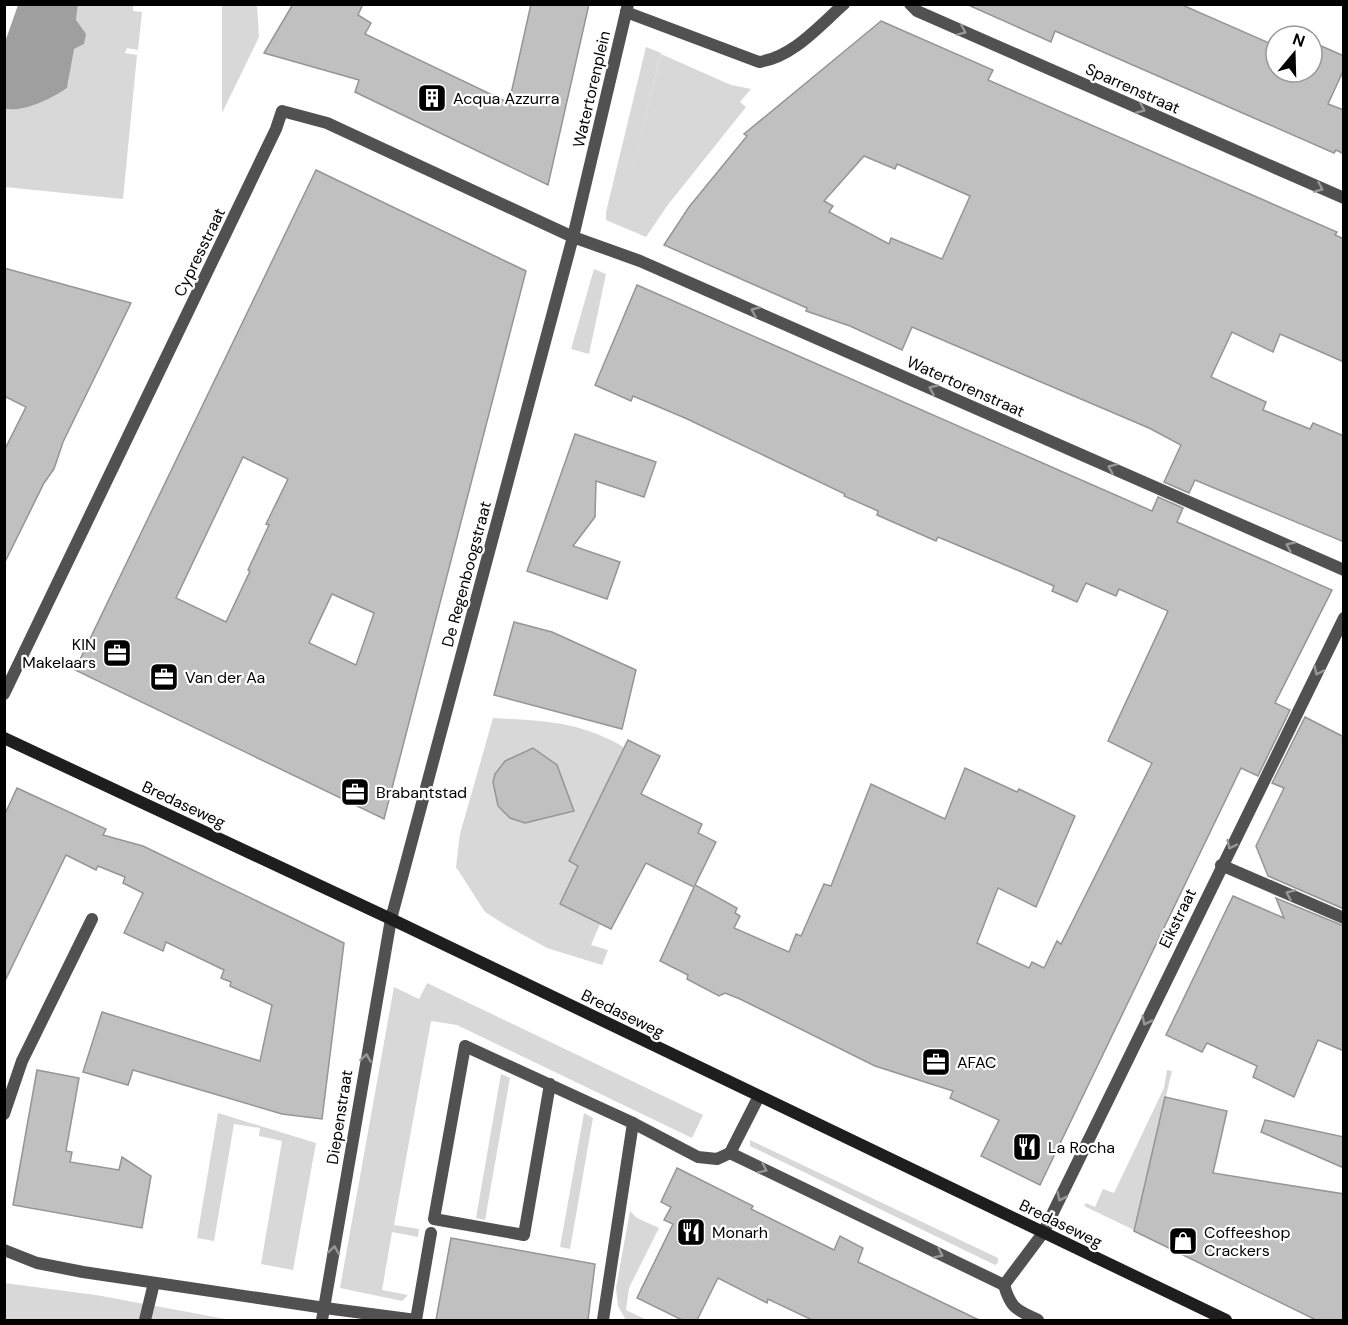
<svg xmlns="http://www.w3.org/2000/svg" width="1348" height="1325" font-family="'DM Sans',sans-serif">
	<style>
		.green { fill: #d8d8d8 }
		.water { fill: #9f9f9f }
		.building { fill: #c0c0c0; stroke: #959595; stroke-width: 1.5; fill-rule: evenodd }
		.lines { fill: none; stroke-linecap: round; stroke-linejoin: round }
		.lane { stroke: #515151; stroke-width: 12 }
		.street { stroke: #515151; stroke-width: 12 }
		.secondary { stroke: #1e1e1e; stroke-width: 12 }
		.oneway { stroke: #979797 }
		.labels { text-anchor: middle; stroke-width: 4.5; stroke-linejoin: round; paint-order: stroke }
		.street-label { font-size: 16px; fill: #000; stroke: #fff }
		.poi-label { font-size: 16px; fill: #000; stroke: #fff; text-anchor: start }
	</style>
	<rect width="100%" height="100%" fill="#fff"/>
	<g class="green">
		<polygon points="78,5 140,5 133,6 133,11 142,12 138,50 127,48 125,53 137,55 123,199 5,187 5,109 10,110 68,85"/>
		<polygon points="222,5 257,5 259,37 222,113"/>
		<polygon points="646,47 661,53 619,222 661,54 731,85 751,89 740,102 746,107 667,206 646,237 606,220 606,212"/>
		<polygon points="594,269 606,274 589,354 571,349"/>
		<path d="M493,718c51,3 87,3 132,30l-56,113 9,5 -18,38 40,20 -9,21 17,5 -6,15 -55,-17 -40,-22 -22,-14 -29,-45 4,-33z"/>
		<polygon points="427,983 703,1115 692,1138 457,1025 431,1021 394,1225 419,1229 418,1237 392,1232 382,1290 408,1295 402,1301 340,1288 394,987 419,999"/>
		<polygon points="1167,1070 1172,1071 1134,1230 1084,1206 1086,1203 1095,1207 1103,1189 1114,1193 1164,1088"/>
		<polygon points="501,1074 510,1078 485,1220 476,1218"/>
		<polygon points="218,1113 316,1143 293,1270 261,1264 282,1141 259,1136 260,1128 234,1124 214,1241 197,1238"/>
		<polygon points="584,1113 593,1118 570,1249 560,1247"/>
		<polygon points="750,1140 998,1258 998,1263 995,1265 750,1146"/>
		<polygon points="630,1211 637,1218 659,1228 629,1288 626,1310 647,1320 626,1320 618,1306 616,1288"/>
		<polygon points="4,1283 96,1295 231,1320 5,1320"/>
	</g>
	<path class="water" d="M18,5h60l-2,15 10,14 -2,10 -10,5 -7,39c-16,11 -43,24 -62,21v-67z"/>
	<g class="building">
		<polygon points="293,4 363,4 358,15 371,23 365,34 509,103 531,4 589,4 548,185 355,92 359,80 264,53"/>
		<polygon points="966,4 1180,4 1276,46 1276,72 1312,72 1312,42 1344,56 1344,69 1328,104 1344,110 1344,154 1336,150 1334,153 1055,31 1051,42"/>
		<path d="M881,21l112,49 -5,10 349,152 -2,3 9,4v123l-64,-28 -7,18 -41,-20 -21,45 55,25 -3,8 47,19 3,-6 31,13v106l-149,-62 -6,13 -25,-11 17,-37 -32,-17 -237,-101 -10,23 -52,-24 -44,-15 1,-3 -143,-63 25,-38 58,-71 -3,-2zM864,156l31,13 2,-5 73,32 -28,63 -51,-21 -2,6 -60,-32 4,-6 -9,-5z"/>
		<path d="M316,170l210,101 -142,548 -309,-149zM243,457l45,22 -22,45 3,1 -21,45 2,1 -24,51 -50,-24zM332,594l42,19 -18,52 -47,-22z"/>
		<polygon points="4,268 131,303 63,442 54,469 44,483 4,564 4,451 26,407 4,396"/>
		<polygon points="637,285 1152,511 1158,497 1183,508 1177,522 1332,590 1275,703 1290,710 1258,776 1241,768 1040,1185 981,1156 999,1120 950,1098 953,1091 875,1066 740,999 725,993 719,996 687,979 688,975 660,961 694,887 646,863 611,929 560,904 578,866 569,861 628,740 660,756 641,794 702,824 698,833 716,842 695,885 737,908 735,913 740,916 734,928 789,952 796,934 801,936 824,884 831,886 871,784 945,819 965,768 1017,792 1019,789 1075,816 1036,907 998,888 977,943 1029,968 1032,962 1044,968 1057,941 1061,944 1152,763 1108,741 1168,611 1119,589 1116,596 1086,583 1077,602 1052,591 1054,586 1017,570 938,537 936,541 877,515 878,511 844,496 845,494 685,418 633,396 631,401 595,385"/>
		<polygon points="575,434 656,462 644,497 596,481 595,517 573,546 620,562 607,599 527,571"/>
		<polygon points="514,622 552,632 636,670 622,729 494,695"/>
		<polygon points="1305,717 1344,737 1344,909 1268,876 1256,846 1284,788 1272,783"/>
		<polygon points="533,748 557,765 574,811 525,823 510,818 498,806 493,782 495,774 505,761"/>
		<polygon points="17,788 106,829 103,835 143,846 344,943 322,1119 282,1114 133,1070 128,1085 83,1072 102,1012 260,1061 272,1005 230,986 231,982 221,978 224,970 166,942 163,951 124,933 143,893 123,883 125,877 98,866 96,870 66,855 4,983 4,816"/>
		<polygon points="1233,896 1284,918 1276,898 1344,926 1344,1051 1318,1040 1294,1097 1253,1077 1257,1066 1207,1043 1202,1052 1166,1035"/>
		<polygon points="37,1070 79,1078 66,1151 72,1152 70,1162 119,1170 122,1157 151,1176 142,1228 13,1205"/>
		<polygon points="1165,1097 1227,1111 1213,1173 1344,1194 1344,1320 1316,1320 1134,1231"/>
		<polygon points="1265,1120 1344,1137 1344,1168 1261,1132"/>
		<polygon points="677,1168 753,1206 751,1209 834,1250 840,1236 863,1248 858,1262 979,1320 812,1320 768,1299 767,1303 718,1278 697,1320 682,1320 637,1298 673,1224 664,1220 671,1207 661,1202"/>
		<polygon points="451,1238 595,1264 588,1320 436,1320"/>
	</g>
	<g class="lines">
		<g class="lane">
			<polyline points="550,1084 524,1235 434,1219 465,1046 633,1123 698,1157 717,1159 730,1153"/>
			<polyline points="759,1096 730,1153 1004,1285 1043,1233"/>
			<polyline points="4,1114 22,1061 92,919"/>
			<path d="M1004,1285c7,24 13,25 34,35"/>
			<polyline points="325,1308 416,1320"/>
			<polyline points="416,1320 431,1233"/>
			<polyline points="603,1320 633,1123"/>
		</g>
		<g class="street">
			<polyline points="910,4 917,11 1344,198"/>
			<path d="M626,12l133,50c34,-5 60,-36 85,-58"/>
			<polyline points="4,694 276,129 282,111 327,123 573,237 640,261 1344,570"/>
			<polyline points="1221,865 1344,918"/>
			<polyline points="1043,1233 1344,618"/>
			<polyline points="4,1250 37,1263 83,1272 325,1308"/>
			<polyline points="145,1320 154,1283"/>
			<polyline points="322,1320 391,919 573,237 628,4"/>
		</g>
		<polyline class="secondary" points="4,738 391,919 1226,1320"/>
	</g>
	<defs><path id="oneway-chevron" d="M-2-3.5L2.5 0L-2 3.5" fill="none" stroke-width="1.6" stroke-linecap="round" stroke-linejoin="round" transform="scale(1.5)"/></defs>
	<g class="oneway">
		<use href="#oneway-chevron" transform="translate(962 31) rotate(24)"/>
		<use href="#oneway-chevron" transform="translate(1141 109) rotate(24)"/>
		<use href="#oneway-chevron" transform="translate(1319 188) rotate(24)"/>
		<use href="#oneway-chevron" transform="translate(755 311) rotate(-156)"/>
		<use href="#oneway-chevron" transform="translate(933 389) rotate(-156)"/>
		<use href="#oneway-chevron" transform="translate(1112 468) rotate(-156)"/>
		<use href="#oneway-chevron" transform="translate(1290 546) rotate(-156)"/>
		<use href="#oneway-chevron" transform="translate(1318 671) rotate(116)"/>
		<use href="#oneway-chevron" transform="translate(1231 845) rotate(116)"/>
		<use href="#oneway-chevron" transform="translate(1290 894) rotate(-156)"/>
		<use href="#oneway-chevron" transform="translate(1146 1021) rotate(116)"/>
		<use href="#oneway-chevron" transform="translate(366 1058) rotate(-81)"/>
		<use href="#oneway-chevron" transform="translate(763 1169) rotate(26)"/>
		<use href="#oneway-chevron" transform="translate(1061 1197) rotate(116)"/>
		<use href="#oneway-chevron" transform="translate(334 1250) rotate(-81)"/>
		<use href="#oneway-chevron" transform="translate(939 1254) rotate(26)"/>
	</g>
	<defs>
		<g id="building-square" transform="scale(1.5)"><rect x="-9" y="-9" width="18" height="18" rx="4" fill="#000" stroke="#fff"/><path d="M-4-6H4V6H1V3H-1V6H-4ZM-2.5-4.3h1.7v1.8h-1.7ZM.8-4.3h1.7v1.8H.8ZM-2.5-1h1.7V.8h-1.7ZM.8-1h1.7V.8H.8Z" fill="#fff"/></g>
		<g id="office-square" transform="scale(1.5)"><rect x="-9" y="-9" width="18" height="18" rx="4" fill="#000" stroke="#fff"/><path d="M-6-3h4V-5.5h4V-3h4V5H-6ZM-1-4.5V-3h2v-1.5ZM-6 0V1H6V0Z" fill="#fff"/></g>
		<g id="restaurant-square" transform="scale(1.5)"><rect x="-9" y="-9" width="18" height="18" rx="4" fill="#000" stroke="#fff"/><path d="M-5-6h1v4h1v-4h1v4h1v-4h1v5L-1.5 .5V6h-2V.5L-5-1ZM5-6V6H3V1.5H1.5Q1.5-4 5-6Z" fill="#fff"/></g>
		<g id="shop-square" transform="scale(1.5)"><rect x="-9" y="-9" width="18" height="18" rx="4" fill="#000" stroke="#fff"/><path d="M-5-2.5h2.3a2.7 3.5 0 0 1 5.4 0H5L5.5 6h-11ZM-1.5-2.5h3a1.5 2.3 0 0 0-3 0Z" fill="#fff"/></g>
	</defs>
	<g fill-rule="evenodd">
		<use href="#building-square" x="432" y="98"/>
		<use href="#office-square" x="117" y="653"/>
		<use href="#office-square" x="164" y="677"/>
		<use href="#office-square" x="355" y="792"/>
		<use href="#office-square" x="936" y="1062"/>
		<use href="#restaurant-square" x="1027" y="1147"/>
		<use href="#restaurant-square" x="691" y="1232"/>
		<use href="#shop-square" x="1183" y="1241"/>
	</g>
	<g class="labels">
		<g class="street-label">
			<text transform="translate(1133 88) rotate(24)" y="6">Sparrenstraat</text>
			<text transform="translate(591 89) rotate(-77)" y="6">Watertorenplein</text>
			<text transform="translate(199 252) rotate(-64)" y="6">Cypresstraat</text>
			<text transform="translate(966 386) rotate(24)" y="6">Watertorenstraat</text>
			<text transform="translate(466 574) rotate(-75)" y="6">De Regenboogstraat</text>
			<text transform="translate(184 804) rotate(25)" y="6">Bredaseweg</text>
			<text transform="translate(1177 918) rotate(-64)" y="6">Eikstraat</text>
			<text transform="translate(623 1013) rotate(26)" y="6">Bredaseweg</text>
			<text transform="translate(339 1117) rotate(-81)" y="6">Diepenstraat</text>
			<text transform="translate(1061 1223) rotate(26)" y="6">Bredaseweg</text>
		</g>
		<g class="poi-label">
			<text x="453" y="104">Acqua Azzurra</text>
			<text x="96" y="650" text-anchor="end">KIN<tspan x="96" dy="18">Makelaars</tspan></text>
			<text x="185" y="683">Van der Aa</text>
			<text x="376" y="798">Brabantstad</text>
			<text x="957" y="1068">AFAC</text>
			<text x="1048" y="1153">La Rocha</text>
			<text x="712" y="1238">Monarh</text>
			<text x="1204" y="1238">Coffeeshop<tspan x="1204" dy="18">Crackers</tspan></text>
		</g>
	</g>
	<rect width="1348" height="1325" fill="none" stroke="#000000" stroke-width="12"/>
	<g transform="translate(1294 54) rotate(19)"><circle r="28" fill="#ffffff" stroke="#999999" stroke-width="1.5"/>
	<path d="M0-4.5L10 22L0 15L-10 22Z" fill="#000000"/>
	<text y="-9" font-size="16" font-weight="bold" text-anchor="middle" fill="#000000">N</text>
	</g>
</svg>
